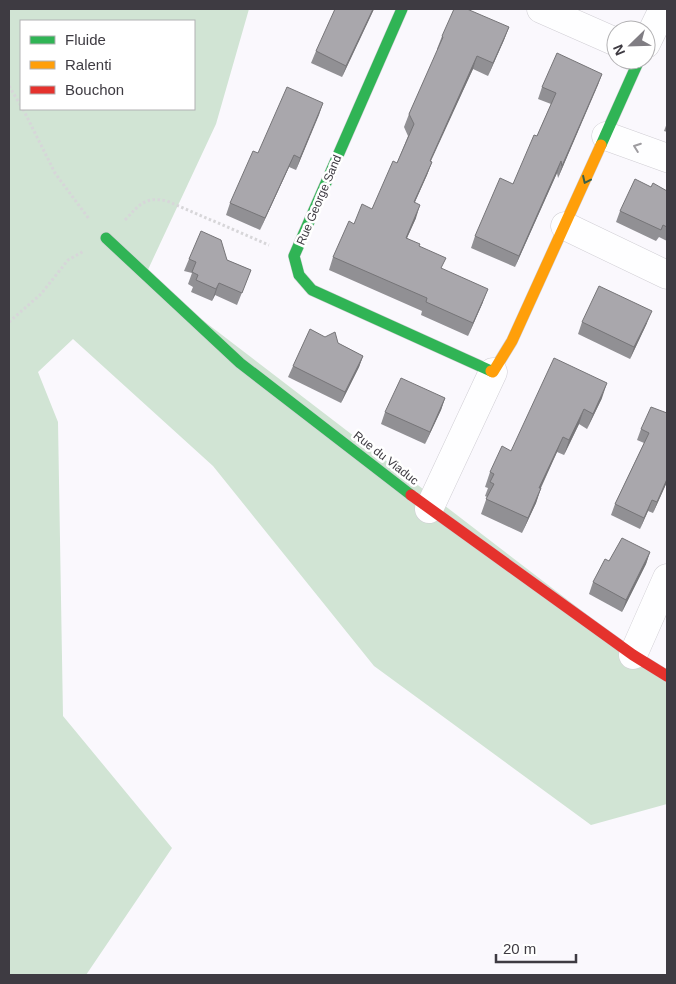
<svg xmlns="http://www.w3.org/2000/svg" width="676" height="984" font-family="Helvetica,sans-serif">
	<style>
		.green { fill: #d1e4d4; fill-rule: evenodd }
		.lines { fill: none; stroke-linecap: round; stroke-linejoin: round }
		.street-casing { stroke: #d0ced4; stroke-width: 29 }
		.fast-casing { stroke: #d0ced4; stroke-width: 12 }
		.slow-casing { stroke: #d0ced4; stroke-width: 12 }
		.jam-casing { stroke: #d0ced4; stroke-width: 12 }
		.path { stroke: #d7d6d9; stroke-width: 3; stroke-dasharray: 2.5 2.5; stroke-linecap: butt }
		.street { stroke: #fefeff; stroke-width: 28 }
		.fast { stroke: #30b455; stroke-width: 11 }
		.slow { stroke: #ff9f0a; stroke-width: 11 }
		.jam { stroke: #e5322d; stroke-width: 11 }
		.wall { fill: #919094 }
		.shaded-wall { fill: #767578 }
		.building { fill: #a9a7ac; stroke: #767578 }
		.oneway { stroke: #9e9ca0 }
		.oneway2 { stroke: #3a5f48 }
		.labels { text-anchor: middle; stroke-width: 5; stroke-linejoin: round; paint-order: stroke }
		.street-label { font-size: 12px; fill: #3e3b42; stroke: #fff }
	</style>
	<rect width="100%" height="100%" fill="#faf8fd"/>
	<path class="green" d="M9,9h240l-33,115 -71,152 522,400v128l-76,21 -217,-159 -161,-200 -140,-127 -35,33 20,50 5,294 109,132 -86,127h-77zM21,21h173v88h-173z"/>
	<g class="lines">
		<g class="street-casing">
			<g id="street">
				<polyline points="541,9 616,42"/>
				<polyline points="646,44 663,9"/>
				<polyline points="606,136 667,158"/>
				<polyline points="565,226 667,275"/>
				<polyline points="429,509 493,372"/>
				<polyline points="633,655 667,578"/>
			</g>
		</g>
		<g class="fast-casing">
			<g id="fast">
				<polyline points="402,9 294,256 299,275 312,290 491,371"/>
				<polyline points="601,145 639,60"/>
				<polyline points="106,238 240,363 411,495"/>
			</g>
		</g>
		<g class="slow-casing">
			<polyline id="slow" points="491,371 493,372 512,341 601,145"/>
		</g>
		<g class="jam-casing">
			<polyline id="jam" points="411,495 633,655 667,676"/>
		</g>
		<g class="path">
			<polyline points="9,86 21,106"/>
			<polyline points="23,109 55,173 89,219"/>
			<path d="M125,220c14,-15 20,-24 42,-19l102,44"/>
			<polyline points="9,322 41,294 68,260 84,251"/>
		</g>
		<use href="#street" class="street"/>
		<use href="#fast" class="fast"/>
		<use href="#slow" class="slow"/>
		<use href="#jam" class="jam"/>
	</g>
	<g class="wall">
		<polygon points="374,9 342,77 311,63 316,51"/>
		<polygon points="509,27 504,40 488,76 473,69 430,161 432,162 427,175 415,202 416,218 407,238 419,246 442,269 483,302 468,336 421,315 422,311 329,270 333,257 354,224 372,209 397,163 408,136 404,127 409,114 438,50 437,49 442,36"/>
		<polygon points="602,74 558,178 557,173 515,267 471,248 475,236 513,184 537,136 551,104 538,99 542,87"/>
		<polygon points="323,103 296,170 289,167 260,230 226,215 230,203"/>
		<polygon points="667,123 667,132 664,131"/>
		<polygon points="651,187 667,191 667,241 659,237 656,241 616,222 620,211"/>
		<polygon points="189,259 227,260 251,270 237,305 215,295 212,301 191,292 193,287 188,284 192,273 184,271"/>
		<polygon points="582,322 647,323 630,359 578,334"/>
		<polygon points="338,343 363,356 359,367 341,403 288,377 293,366"/>
		<polygon points="445,398 441,410 425,444 381,424 385,412"/>
		<polygon points="602,398 587,429 579,424 564,455 557,452 541,488 536,503 522,533 481,514 487,497 485,496 488,488 485,487 490,472 511,451"/>
		<polygon points="667,413 667,482 653,513 648,511 640,529 611,515 615,504 644,443 637,440 641,429"/>
		<polygon points="650,552 646,564 622,612 589,594 593,582 609,561"/>
	</g>
	<g class="shaded-wall">
		<polygon points="373,9 374,9 342,77 346,66"/>
		<polygon points="509,27 504,40 488,76 493,63"/>
		<polygon points="477,56 473,69 425,174 430,161"/>
		<polygon points="602,74 598,85 558,178 562,166"/>
		<polygon points="323,103 319,115 296,170 300,158"/>
		<polygon points="294,155 289,167 260,230 265,218"/>
		<polygon points="561,161 557,173 515,267 519,256"/>
		<polygon points="432,162 427,175 409,215 414,202"/>
		<polygon points="420,205 416,218 401,251 406,238"/>
		<polygon points="219,283 215,295 212,301 216,289"/>
		<polygon points="488,289 483,302 468,336 473,323"/>
		<polygon points="652,311 647,323 630,359 634,347"/>
		<polygon points="363,356 359,367 341,403 345,392"/>
		<polygon points="607,383 602,398 587,429 593,414"/>
		<polygon points="445,398 441,410 425,444 430,432"/>
		<polygon points="584,409 579,424 564,455 569,440"/>
		<polygon points="563,437 557,452 534,502 539,488"/>
		<polygon points="667,479 667,482 653,513 657,502"/>
		<polygon points="541,488 536,503 522,533 528,518"/>
		<polygon points="652,500 648,511 640,529 644,518"/>
		<polygon points="650,552 646,564 622,612 626,600"/>
	</g>
	<g class="building">
		<polygon points="335,9 373,9 346,66 316,51"/>
		<polygon points="454,9 467,9 509,27 493,63 477,56 430,161 432,162 414,202 420,205 406,238 420,244 419,246 446,258 441,268 488,289 473,323 426,302 427,298 333,257 349,221 354,224 362,204 372,209 393,161 397,163 414,124 409,114 443,37 442,36"/>
		<polygon points="557,53 602,74 562,166 561,161 519,256 475,236 500,178 513,184 534,135 537,136 556,93 542,87"/>
		<polygon points="287,87 323,103 300,158 294,155 265,218 230,203 253,151 258,153"/>
		<polygon points="635,179 651,187 653,183 667,191 667,227 663,225 661,230 620,211"/>
		<polygon points="201,231 221,240 227,260 251,270 242,293 219,283 216,289 196,280 198,275 192,272 196,262 189,259"/>
		<polygon points="599,286 652,311 634,347 582,322"/>
		<polygon points="310,329 325,337 335,332 338,343 363,356 345,392 293,366"/>
		<polygon points="554,358 607,383 593,414 584,409 569,440 563,437 539,488 541,488 528,518 486,499 494,484 490,482 494,474 490,472 502,446 511,451"/>
		<polygon points="401,378 445,398 430,432 385,412"/>
		<polygon points="651,407 667,413 667,479 657,502 652,500 644,518 615,504 649,433 641,429"/>
		<polygon points="622,538 650,552 626,600 593,582 605,559 609,561"/>
	</g>
	<defs><path id="oneway-chevron" d="M-2-3.5L2.5 0L-2 3.5" fill="none" stroke-width="1.6" stroke-linecap="round" stroke-linejoin="round" transform="scale(1.25)"/></defs>
	<use class="oneway" href="#oneway-chevron" transform="translate(637 147) rotate(-160)"/>
	<use class="oneway2" href="#oneway-chevron" transform="translate(586 180) rotate(115)"/>
	<g class="labels">
		<g class="street-label">
			<text transform="translate(319 200) rotate(-67)" y="4">Rue George Sand</text>
			<text transform="translate(386 458) rotate(38)" y="4">Rue du Viaduc</text>
		</g>
	</g>
	<rect width="676" height="984" fill="none" stroke="#3e3b42" stroke-width="20"/>
	<rect x="20" y="20" width="175" height="90" fill="#ffffff" stroke="#b2b1b3"/>
	<rect x="30" y="36" width="25" height="8" fill="#30b455" stroke="#b2b1b3"/>
	<text x="65" y="45" font-size="15" fill="#3e3b42">Fluide</text>
	<rect x="30" y="61" width="25" height="8" fill="#ff9f0a" stroke="#b2b1b3"/>
	<text x="65" y="70" font-size="15" fill="#3e3b42">Ralenti</text>
	<rect x="30" y="86" width="25" height="8" fill="#e5322d" stroke="#b2b1b3"/>
	<text x="65" y="95" font-size="15" fill="#3e3b42">Bouchon</text>
	<g transform="translate(631 45) rotate(247)"><circle r="24" fill="#ffffff" stroke="#b2b1b3"/>
	<path d="M0-4L9 19L0 12L-9 19Z" fill="#807d83"/>
	<text y="-8" font-size="14" font-weight="bold" text-anchor="middle" fill="#3e3b42">N</text>
	</g>
	<path d="M496 954v8h80v-8" fill="none" stroke="#3e3b42" stroke-width="2.5"/>
	<text x="503" y="954" font-size="15" fill="#3e3b42" stroke="#ffffff" stroke-width="4" paint-order="stroke">20 m</text>
</svg>
